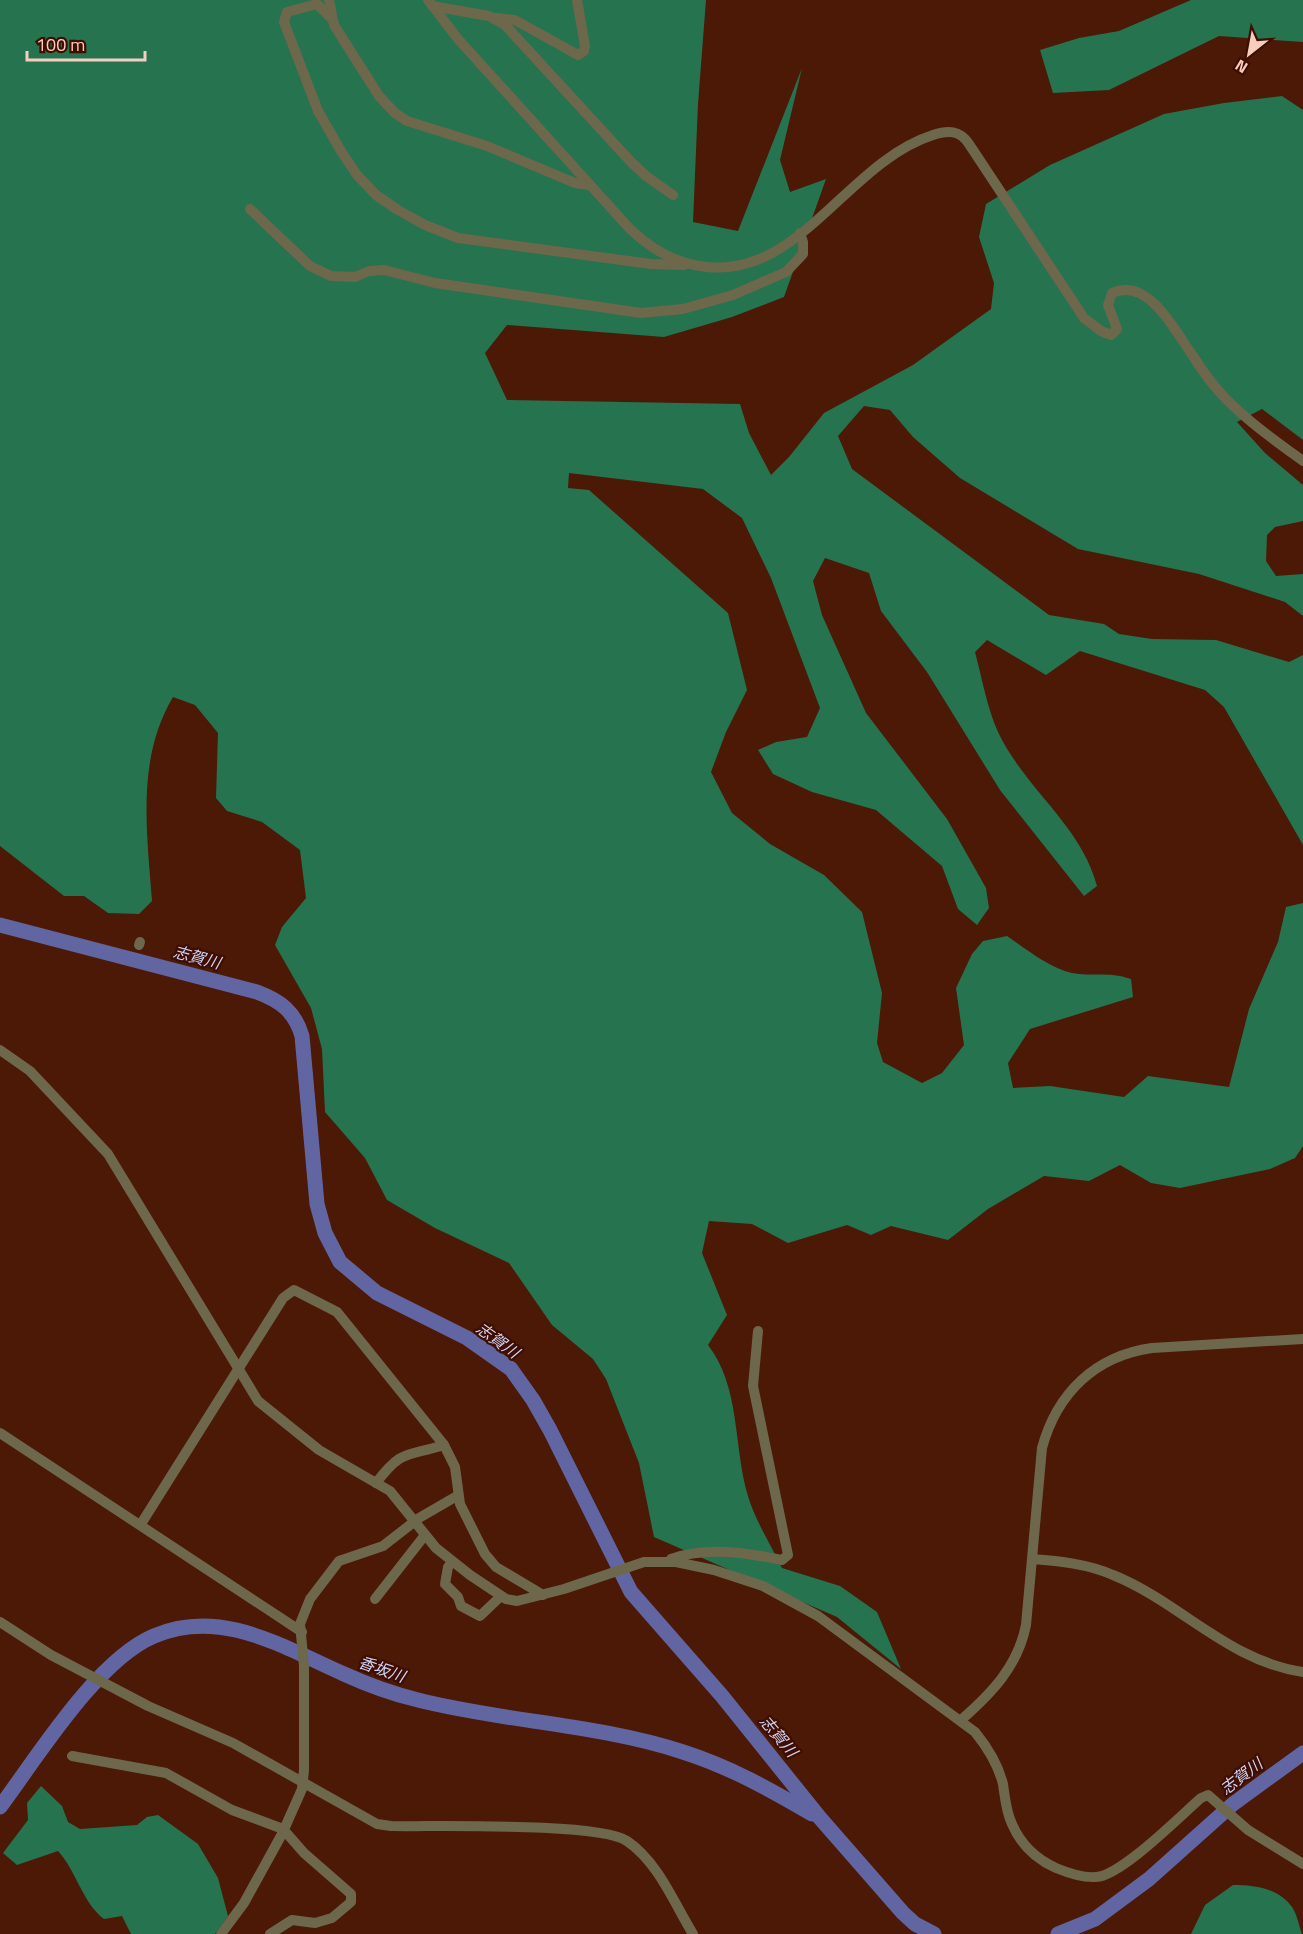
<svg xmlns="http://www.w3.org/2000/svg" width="1303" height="1934" font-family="'Titillium Web','Noto Sans JP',sans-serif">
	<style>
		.forest { fill: #267350 }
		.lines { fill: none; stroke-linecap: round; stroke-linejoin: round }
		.river { stroke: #6166a3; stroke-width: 15 }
		.minor { stroke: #6d684c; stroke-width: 10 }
		.labels { text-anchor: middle; stroke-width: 4.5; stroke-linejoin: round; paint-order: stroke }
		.water-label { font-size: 16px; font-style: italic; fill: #ced3f7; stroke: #3f0e00 }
	</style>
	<rect width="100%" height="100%" fill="#4b1906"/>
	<g class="forest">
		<path d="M0,0h706l-8,104 -5,118 45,9 64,-163 -22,92 10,32 36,-13 -42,118 -52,20 -68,20 -157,-12 -22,28 22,47 233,4 9,29 22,42 18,-18 35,-44 89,-48 78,-56 3,-26 -15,-46 7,-33 64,-39 114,-51 60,-11 58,-7 21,14v330l-41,-31 -25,13 28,31 38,32v36l-28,6 -8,8 -1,26 10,15 27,-2v42l-18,-14 -86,-28 -121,-25 -118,-71 -47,-41 -23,-27 -26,-4 -26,30 14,33 197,146 55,9 15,10 33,5 64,1 73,22 14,-7v190l-79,-138 -19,-17 -125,-39 -34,24 -59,-35 -12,12c7,26 12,56 23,80 27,57 83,93 99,154l-13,10 -84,-106 -73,-118 -46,-61 -12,-38 -44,-15 -12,23 9,34 44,98 81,106 39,69 3,20 -12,17 -19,-16 -16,-43 -66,-56 -64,-18 -39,-18 -15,-24 18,-8 31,-5 13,-29 -49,-130 -29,-60 -39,-29 -134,-16 -1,15 21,2 139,123 19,77 -21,42 -15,40 21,41 38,31 54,31 38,37 20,81 -5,50 6,19 39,21 20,-10 22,-28 -8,-57 16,-34 11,-13 24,-5c19,13 42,32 65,37 20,4 35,-2 59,6l2,18 -103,32 -22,34 5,25 37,-2 74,11 24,-21 81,11 20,-78 29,-67 8,-35 17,-4v243l-8,12 -25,11 -90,19 -29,-5 -31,-18 -31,16 -45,-5 -56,33 -40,31 -57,-14 -20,9 -24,-10 -59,18 -36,-19 -43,-3 -7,32 25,62 -19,30c33,43 25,101 40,151 7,24 23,49 34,72l58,18 37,26 24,57 -64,-52 -183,-80 -15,-74 -33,-84 -13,-20 -41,-34 -43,-62 -74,-35 -48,-28 -22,-42 -40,-46 -3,-63 -11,-41 -36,-63 7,-18 24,-29 -6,-48 -38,-28 -35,-11 -11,-13 2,-65 -23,-28 -22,-8c-37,62 -26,135 -21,204l-13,13 -31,-1 -24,-17h-20l-64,-50z"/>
		<polygon points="1191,0 1303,0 1303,42 1219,36 1109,90 1053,93 1040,50 1079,38 1119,31"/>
		<path d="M41,1786l21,20 6,16 12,7 57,-4 10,-8 11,-2 40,29 20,34 10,38 -13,18h-84l-9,-18 -18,3c-22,-17 -27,-47 -46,-68l-41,14 -14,-12 25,-33 -1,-17z"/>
		<path d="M1233,1885c21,0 46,3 59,22 5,7 7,19 10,27h-111l14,-29z"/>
	</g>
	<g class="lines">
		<g class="river">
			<path d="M0,925l257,67c24,9 38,20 45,44l15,168 8,29 15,29 37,31 90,45 44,31 22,31 17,30 81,162 91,104 98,122 83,95 12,11 19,10"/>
			<path d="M0,1807c38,-51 97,-147 154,-171 68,-29 130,12 190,38 24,11 49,20 74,26 87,22 179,24 265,52 47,15 86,37 129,62"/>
			<polyline points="1058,1934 1095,1919 1149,1879 1233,1804 1303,1753"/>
		</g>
		<g class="minor">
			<polyline points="329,0 334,25 379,96 395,113 407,121 487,146 575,183 590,185"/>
			<path d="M428,0l30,39 172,190c22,21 46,35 77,38 93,10 141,-105 226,-132 15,-5 27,-5 36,9l115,174 17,13 10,4 6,-6 -9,-24 4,-12c37,-17 64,40 81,63 10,16 21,31 34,44 23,23 50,42 76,61"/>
			<polyline points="432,6 489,16 505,25 631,162 646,176 673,195"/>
			<polyline points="496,18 515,20 578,55 584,51 585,46 577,0"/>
			<polyline points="332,19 317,4 287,12 284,22 318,111 341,151 357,175 376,195 398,210 425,225 458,238 651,264 684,265"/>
			<polyline points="250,209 310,266 331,276 355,277 369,271 384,270 435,283 641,313 683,309 733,295 786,272 803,254 803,242 800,233"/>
			<polyline points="139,945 140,942"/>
			<path d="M0,1050l30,21 78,83 150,247 61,49 71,41 46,57 34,27 36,24 11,2 47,-12 80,-27h32l38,8 49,16 55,30 157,116c13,16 23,32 28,52 2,14 3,28 9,40 9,21 24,35 44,44 12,5 27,10 40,9 25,-1 84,-61 105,-79l7,-3 40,35 55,34"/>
			<polyline points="0,1433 302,1632"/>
			<path d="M376,1483c27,-35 30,-26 68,-38"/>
			<polyline points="141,1524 283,1298 294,1290 337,1312 444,1445 455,1467 460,1504 485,1554 496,1567 543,1595"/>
			<path d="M671,1559c35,-13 76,-6 111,1l6,-5 -35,-169 5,-55"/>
			<path d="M1032,1559c27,2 56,5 81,16 67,27 115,86 190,97"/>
			<polyline points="452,1562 448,1567 445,1584 458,1597 461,1606 480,1616 501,1596"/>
			<polyline points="375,1599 425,1535"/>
			<path d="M0,1622l51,33 97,51 85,37 144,81 14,2c42,1 208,-4 236,15 31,21 47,62 66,93"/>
			<path d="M961,1720c31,-27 57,-54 65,-95l16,-177c15,-55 53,-92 110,-100l151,-9"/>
			<polyline points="72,1756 166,1773 232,1810 283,1829 304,1853 351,1894 351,1902 332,1918 315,1923 292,1920 270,1934"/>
			<polyline points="221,1934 244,1903 282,1834 302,1789 304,1770 304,1666 300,1624 310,1599 339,1561 383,1546 419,1518 457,1496"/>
		</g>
	</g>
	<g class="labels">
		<g class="water-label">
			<text transform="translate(197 957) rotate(15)" y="6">志賀川</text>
			<text transform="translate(498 1340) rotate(36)" y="6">志賀川</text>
			<text transform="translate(382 1669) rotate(19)" y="6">香坂川</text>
			<text transform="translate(779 1736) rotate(50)" y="6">志賀川</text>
			<text transform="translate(1241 1776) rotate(-37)" y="6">志賀川</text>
		</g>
	</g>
	<g transform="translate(1249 54) rotate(211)" stroke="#3f0e00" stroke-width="4.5" paint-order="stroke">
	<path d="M0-4.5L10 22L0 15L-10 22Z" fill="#f6cdbf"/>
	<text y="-9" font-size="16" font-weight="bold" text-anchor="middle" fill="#f6cdbf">N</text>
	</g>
	<path d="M27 51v9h118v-9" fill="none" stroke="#f6cdbf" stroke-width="3"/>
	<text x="36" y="51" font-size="18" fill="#f6cdbf" stroke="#3f0e00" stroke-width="4.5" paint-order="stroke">100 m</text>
</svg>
